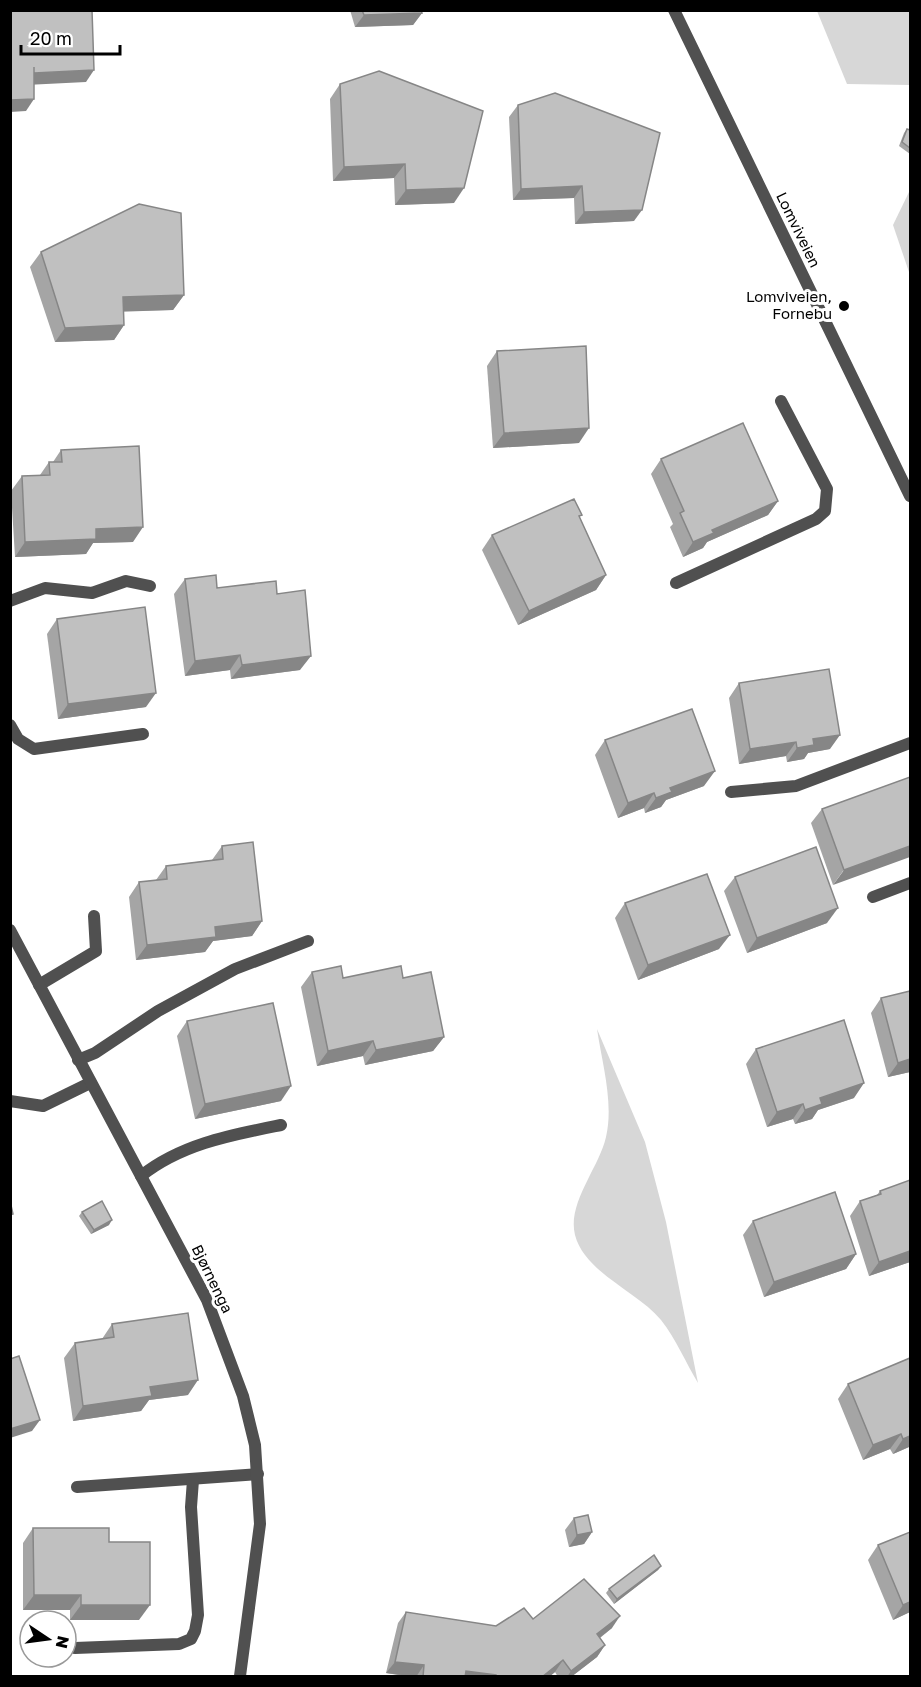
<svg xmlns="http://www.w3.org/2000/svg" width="921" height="1687" font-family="'Golos Text',sans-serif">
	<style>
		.green { fill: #d7d7d7 }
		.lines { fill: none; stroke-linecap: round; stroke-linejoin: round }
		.lane { stroke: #505050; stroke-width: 12 }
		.street { stroke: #505050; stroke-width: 12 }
		.wall { fill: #a5a5a5 }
		.shaded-wall { fill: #868686 }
		.building { fill: #c0c0c0; stroke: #868686; stroke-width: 1.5 }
		.poi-dot { fill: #000; stroke: #fff; stroke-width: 2 }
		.labels { text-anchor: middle; stroke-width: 6; stroke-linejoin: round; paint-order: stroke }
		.street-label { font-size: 15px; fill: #000; stroke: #fff }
		.poi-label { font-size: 15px; fill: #000; stroke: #fff; text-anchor: end }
	</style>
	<rect width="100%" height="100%" fill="#fff"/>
	<g class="green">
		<polygon points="817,11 910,11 910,85 847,84"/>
		<polygon points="910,190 910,275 893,225"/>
		<path d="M597,1029l48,113 21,80 32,161c-12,-20 -22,-44 -37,-63 -24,-29 -76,-47 -86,-85 -8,-32 24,-67 31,-98 8,-34 -4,-74 -9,-108z"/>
	</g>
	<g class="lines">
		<g class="lane">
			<polyline points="676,583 816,519 825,511 827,489 781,401"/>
			<polyline points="10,601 45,588 92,593 126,581 150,586"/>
			<polyline points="10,725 18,739 34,749 143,734"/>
			<polyline points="731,792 796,786 910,743"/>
			<polyline points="873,897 910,883"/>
			<polyline points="39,985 96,951 94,916"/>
			<polyline points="78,1060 95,1053 158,1011 235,969 308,941"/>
			<polyline points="10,1101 43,1106 90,1083"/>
			<path d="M141,1176c40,-32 90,-41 140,-51"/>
			<polyline points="77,1487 258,1474"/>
			<polyline points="75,1648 179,1644 191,1639 195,1631 198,1615 191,1507 193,1480"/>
		</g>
		<g class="street">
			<polyline points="674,10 910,496"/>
			<polyline points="10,930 207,1300 243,1396 255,1445 260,1524 240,1676"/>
		</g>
	</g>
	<g class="wall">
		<polygon points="350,10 421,10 422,13 413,25 355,27"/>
		<polygon points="340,84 454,203 395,205 394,178 333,181 330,99"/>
		<polygon points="518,105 634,221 575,224 574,198 513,200 509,117"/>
		<polygon points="907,129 910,130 910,154 899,146 904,133"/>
		<polygon points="41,252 184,295 173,310 124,311 124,325 114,340 55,342 30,267"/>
		<polygon points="497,351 579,443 493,448 487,366"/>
		<polygon points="61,450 133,542 93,543 86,554 15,557 11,491 22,476 40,475 49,462 53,462"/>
		<polygon points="661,459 778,501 768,515 707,542 703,548 683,557 670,527 673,524 651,474"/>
		<polygon points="580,518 606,575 596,590 518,625 482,550 492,535"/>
		<polygon points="185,579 217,588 277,594 300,670 231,679 230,670 185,676 174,594"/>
		<polygon points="57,619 146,707 58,719 47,634"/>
		<polygon points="739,683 830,749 808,753 804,759 787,762 786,756 739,764 729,698"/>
		<polygon points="605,740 704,786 666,800 661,807 645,813 644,808 618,818 595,755"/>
		<polygon points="910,777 833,885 811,823 822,809"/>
		<polygon points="222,846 262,921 252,936 213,941 205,952 136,960 129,897 139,882 156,880 166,866 212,860"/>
		<polygon points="735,877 827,923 747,953 724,891"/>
		<polygon points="625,903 719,949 638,980 615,918"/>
		<polygon points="312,972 343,978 403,978 444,1037 433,1051 365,1065 363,1056 317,1066 301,987"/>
		<polygon points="910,991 910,1072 888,1077 871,1013 881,998"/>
		<polygon points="187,1021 281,1101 195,1119 177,1036"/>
		<polygon points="756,1049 854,1098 818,1110 812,1119 795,1124 793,1119 767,1127 746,1064"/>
		<polygon points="880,1191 910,1262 869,1276 850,1216 860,1201 877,1195"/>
		<polygon points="82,1212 109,1225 91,1234 79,1216"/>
		<polygon points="753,1221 856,1254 846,1269 764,1297 743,1235"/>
		<polygon points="112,1324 188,1395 149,1400 141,1411 73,1421 64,1358 75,1343 102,1339"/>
		<polygon points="910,1358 910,1445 909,1447 893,1454 890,1449 863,1460 838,1399 848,1384"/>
		<polygon points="574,1518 592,1532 584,1544 569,1547 565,1530"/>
		<polygon points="33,1528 109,1542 139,1620 70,1620 70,1610 23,1610 23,1543"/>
		<polygon points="878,1545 910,1612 893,1620 868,1560"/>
		<polygon points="661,1566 658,1570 614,1604 606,1593 609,1589"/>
		<polygon points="406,1612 496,1626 533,1619 612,1628 600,1638 605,1645 597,1657 571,1677 558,1677 555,1672 549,1677 410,1677 386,1673 398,1623"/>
	</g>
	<g class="shaded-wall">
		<polygon points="422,13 413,25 355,27 364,15"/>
		<polygon points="94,70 86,82 26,85 34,73"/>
		<polygon points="34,99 26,111 10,112 10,100"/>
		<polygon points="405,164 394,178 333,181 344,167"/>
		<polygon points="582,186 574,198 513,200 521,189"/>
		<polygon points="464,188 454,203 395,205 406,190"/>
		<polygon points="642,210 634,221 575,224 584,212"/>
		<polygon points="184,295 173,310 113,312 123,297"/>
		<polygon points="124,325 114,340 55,342 65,328"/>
		<polygon points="589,428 579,443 493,448 504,433"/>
		<polygon points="778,501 768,515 707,542 703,548 683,557 693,542 712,530"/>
		<polygon points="143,527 133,542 93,543 86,554 15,557 25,542 96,529"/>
		<polygon points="606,575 596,590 518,625 529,611"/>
		<polygon points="240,655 230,670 185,676 195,661"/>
		<polygon points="311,656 300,670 231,679 242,665"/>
		<polygon points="156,693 146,707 58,719 68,704"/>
		<polygon points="840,735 830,749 808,753 804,759 787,762 797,748 813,739"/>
		<polygon points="796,742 786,756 739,764 750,749"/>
		<polygon points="715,771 704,786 666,800 661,807 645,813 656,798 670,788"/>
		<polygon points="654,793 644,808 618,818 628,803"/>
		<polygon points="910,846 910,857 833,885 844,870"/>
		<polygon points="838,908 827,923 747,953 757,938"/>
		<polygon points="262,921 252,936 213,941 205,952 136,960 147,945 215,927"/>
		<polygon points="730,935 719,949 638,980 648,965"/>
		<polygon points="444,1037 433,1051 365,1065 376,1050"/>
		<polygon points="373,1041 363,1056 317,1066 328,1051"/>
		<polygon points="910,1059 910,1072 888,1077 898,1063"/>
		<polygon points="864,1083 854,1098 818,1110 812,1119 795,1124 805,1110 820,1098"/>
		<polygon points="291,1086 281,1101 195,1119 205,1104"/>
		<polygon points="803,1104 793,1119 767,1127 777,1112"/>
		<polygon points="112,1220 109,1225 91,1234 94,1230"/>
		<polygon points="910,1251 910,1262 869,1276 879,1262"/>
		<polygon points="856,1254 846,1269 764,1297 774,1282"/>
		<polygon points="198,1380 188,1395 149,1400 141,1411 73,1421 83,1406 150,1387"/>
		<polygon points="40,1420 32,1431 10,1438 10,1429"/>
		<polygon points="901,1434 890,1449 863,1460 873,1445"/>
		<polygon points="910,1436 910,1445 909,1447 893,1454 903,1439"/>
		<polygon points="592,1532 584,1544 569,1547 577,1535"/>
		<polygon points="661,1566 658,1570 614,1604 617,1599"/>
		<polygon points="34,1595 81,1595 70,1610 23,1610"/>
		<polygon points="910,1602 910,1612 893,1620 903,1605"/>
		<polygon points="81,1605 150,1605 139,1620 70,1620"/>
		<polygon points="620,1616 612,1628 589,1646 597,1634"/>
		<polygon points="605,1645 597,1657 571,1677 567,1677 571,1671"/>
		<polygon points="563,1660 555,1672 549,1677 542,1677"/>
		<polygon points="395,1662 424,1665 416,1677 386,1673"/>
		<polygon points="466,1671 496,1675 495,1677 462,1677"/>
	</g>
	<g class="building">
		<polygon points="10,10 92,10 94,70 34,73 34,67 34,99 10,100"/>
		<polygon points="362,10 421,10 422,13 364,15"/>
		<polygon points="379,71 483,111 464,188 406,190 405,164 344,167 340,84"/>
		<polygon points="555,93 660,133 642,210 584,212 582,186 521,189 518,105"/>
		<polygon points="907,129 910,130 910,148 902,142"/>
		<polygon points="139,204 181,213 184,295 123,297 124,325 65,328 41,252"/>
		<polygon points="586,346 589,428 504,433 497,351"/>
		<polygon points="743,423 778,501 712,530 714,533 693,542 680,513 684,511 661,459"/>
		<polygon points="139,446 143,527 96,529 96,539 25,542 22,476 50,475 49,462 62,462 61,450"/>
		<polygon points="574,499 582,515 579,516 606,575 529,611 492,535"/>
		<polygon points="216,575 217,588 276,581 277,594 305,590 311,656 242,665 240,655 195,661 185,579"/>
		<polygon points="145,607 156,693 68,704 57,619"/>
		<polygon points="829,669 840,735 813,739 814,745 797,748 796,742 750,749 739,683"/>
		<polygon points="692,709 715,771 670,788 672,792 656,798 654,793 628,803 605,740"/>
		<polygon points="910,777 910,846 844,870 822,809"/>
		<polygon points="253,842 262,921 215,927 216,937 147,945 139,882 167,879 166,866 223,859 222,846"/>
		<polygon points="816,847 838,908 757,938 735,877"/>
		<polygon points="707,874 730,935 648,965 625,903"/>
		<polygon points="341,966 343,978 401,966 403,978 431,972 444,1037 376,1050 373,1041 328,1051 312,972"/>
		<polygon points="910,991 910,1059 898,1063 881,998"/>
		<polygon points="273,1003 291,1086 205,1104 187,1021"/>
		<polygon points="844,1020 864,1083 820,1098 822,1104 805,1110 803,1104 777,1112 756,1049"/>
		<polygon points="910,1180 910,1251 879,1262 860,1201 881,1194 880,1191"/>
		<polygon points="835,1192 856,1254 774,1282 753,1221"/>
		<polygon points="10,1201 13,1214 10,1215"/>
		<polygon points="102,1201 112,1220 94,1230 82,1212"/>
		<polygon points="188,1313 198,1380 150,1387 152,1396 83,1406 75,1343 114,1337 112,1324"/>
		<polygon points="19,1356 40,1420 10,1429 10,1359"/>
		<polygon points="910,1358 910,1436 903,1439 901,1434 873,1445 848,1384"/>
		<polygon points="588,1515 592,1532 577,1535 574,1518"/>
		<polygon points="33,1528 109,1528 109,1542 150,1542 150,1605 81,1605 81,1595 34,1595"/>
		<polygon points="910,1532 910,1602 903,1605 878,1545"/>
		<polygon points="654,1555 661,1566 617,1599 609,1589"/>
		<polygon points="584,1579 620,1616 597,1634 605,1645 571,1671 563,1660 542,1677 496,1677 496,1675 466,1671 465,1677 423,1677 424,1665 395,1662 406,1612 496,1626 524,1608 533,1619"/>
	</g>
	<circle class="poi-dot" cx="844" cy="306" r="6"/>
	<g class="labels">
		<g class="street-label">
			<text transform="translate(798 230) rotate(64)" y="5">Lomviveien</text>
			<text transform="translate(212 1279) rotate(64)" y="5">Bjørnenga</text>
		</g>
		<g class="poi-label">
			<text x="832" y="302">Lomviveien,<tspan x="832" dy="17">Fornebu</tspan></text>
		</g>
	</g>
	<rect width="921" height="1687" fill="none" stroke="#000000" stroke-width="24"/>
	<g transform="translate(48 1639) rotate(103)"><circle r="28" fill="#ffffff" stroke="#999999" stroke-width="1.5"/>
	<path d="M0-4.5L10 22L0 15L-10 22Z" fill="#000000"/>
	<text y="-9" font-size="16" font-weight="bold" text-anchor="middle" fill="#000000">N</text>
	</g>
	<path d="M21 45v9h99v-9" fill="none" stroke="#000000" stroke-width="3"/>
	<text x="30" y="45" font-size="18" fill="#000000" stroke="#ffffff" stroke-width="4.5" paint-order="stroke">20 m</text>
</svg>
